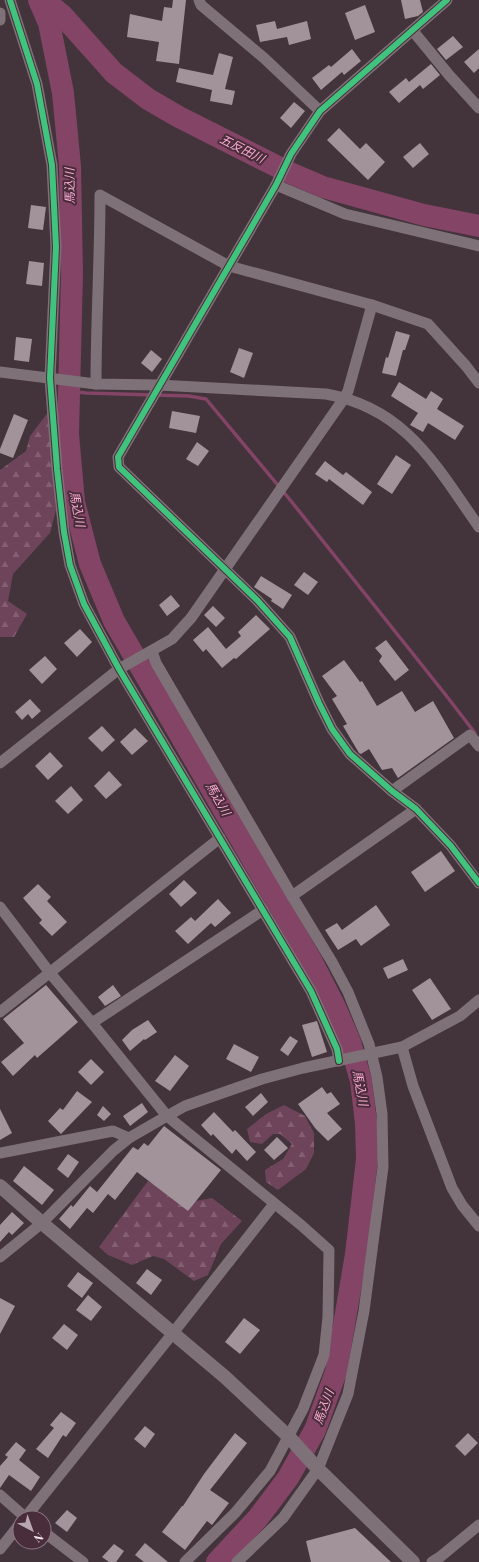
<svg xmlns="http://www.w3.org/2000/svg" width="479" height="1562" font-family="'Playfair Display','Noto Sans JP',serif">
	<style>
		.forest { fill: url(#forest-firs) }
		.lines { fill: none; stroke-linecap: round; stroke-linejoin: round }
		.stream { stroke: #834466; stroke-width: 3.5 }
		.river { stroke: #834466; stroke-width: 22 }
		.building { fill: #a2939b }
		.minor { stroke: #7e7177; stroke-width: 11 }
		.tertiary { stroke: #7e7177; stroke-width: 14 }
		.cycleway-casing { stroke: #492d3b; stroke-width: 8 }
		.cycleway { stroke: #40c37c; stroke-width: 6 }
		.labels { text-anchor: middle; stroke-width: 4; stroke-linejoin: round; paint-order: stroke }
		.water-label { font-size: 12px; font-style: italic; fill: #fcacd4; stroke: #492d3b }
	</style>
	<defs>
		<pattern id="forest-firs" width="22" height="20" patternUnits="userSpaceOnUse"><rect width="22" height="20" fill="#6d4459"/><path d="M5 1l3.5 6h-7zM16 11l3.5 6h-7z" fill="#835f71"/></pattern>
	</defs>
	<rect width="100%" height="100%" fill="#43333b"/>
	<g class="forest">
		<polygon points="52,407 51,432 56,510 50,533 13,574 8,601 27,614 14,637 0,637 0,470 26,451 30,436"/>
		<polygon points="284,1105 305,1116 314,1133 314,1153 306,1169 278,1190 266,1182 265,1170 283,1159 292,1144 280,1134 273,1134 262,1144 250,1142 247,1129 266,1114"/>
		<polygon points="148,1181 185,1203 212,1198 242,1221 221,1244 208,1275 194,1281 164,1259 153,1256 132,1265 108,1255 99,1247"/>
	</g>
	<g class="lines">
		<polyline class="stream" points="69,391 86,393 189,396 206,399 291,501 445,694 475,733"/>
		<g class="river">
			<polyline points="39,0 49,23 63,93 70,166 72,274 68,434 74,502 90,564 114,621 311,960 335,1007 350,1042 361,1081 366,1123 367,1159 356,1254 336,1372 315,1430 288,1478 258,1518 217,1562"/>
			<polyline points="44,0 63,16 114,73 148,99 179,117 288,172 323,187 424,215 479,226"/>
		</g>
	</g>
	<g class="building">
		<polygon points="173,0 186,0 179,64 156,61 159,42 127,37 130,14 162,21 164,7 172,8"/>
		<polygon points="401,0 420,0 423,12 418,16 405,19"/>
		<polygon points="365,5 375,32 355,40 345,13"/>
		<polygon points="275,21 277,29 307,21 311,39 289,45 287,37 260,42 256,25"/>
		<polygon points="453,36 463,47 446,60 437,49"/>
		<polygon points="352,49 361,61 344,75 342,72 321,90 312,78 329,65 331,67"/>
		<polygon points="479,49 479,68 474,73 464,62"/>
		<polygon points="219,53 233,57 225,89 235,91 232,105 210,101 212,90 176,82 179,68 213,75"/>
		<polygon points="431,64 440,75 423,89 420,85 399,103 389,92 406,78 409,82"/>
		<polygon points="294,102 305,111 291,128 280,118"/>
		<polygon points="339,128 360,149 366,143 385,162 368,180 327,140"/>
		<polygon points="420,143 429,154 413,168 403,157"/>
		<polygon points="31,205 46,207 43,230 28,228"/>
		<polygon points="29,261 44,263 42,286 26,284"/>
		<polygon points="396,331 410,335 405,350 403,350 396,376 382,373 386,357 388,358"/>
		<polygon points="16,337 32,339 29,362 14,360"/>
		<polygon points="239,348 253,353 244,378 230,372"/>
		<polygon points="151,350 162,359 152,372 141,363"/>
		<polygon points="399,382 426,399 431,391 443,399 437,409 464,426 455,440 428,423 423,432 410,425 418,413 391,396"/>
		<polygon points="172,411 200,416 196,433 169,428"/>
		<polygon points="14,414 28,420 13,458 0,453 0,449"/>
		<polygon points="197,442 209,451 198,466 186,459"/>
		<polygon points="396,455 411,465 392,494 377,484"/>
		<polygon points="325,461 343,475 346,472 372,492 363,505 329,479 327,482 315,474"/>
		<polygon points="304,572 318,582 308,595 294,585"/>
		<polygon points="261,576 292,595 283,609 271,601 272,599 254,587"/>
		<polygon points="171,595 180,606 167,616 159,605"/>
		<polygon points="213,606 225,618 216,627 204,615"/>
		<polygon points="256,615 270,629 236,659 234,658 222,668 206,649 203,652 193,640 208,627 226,649 241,636 238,632"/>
		<polygon points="80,629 92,642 77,657 64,643"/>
		<polygon points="386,640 409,670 395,681 379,661 382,656 375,648"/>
		<polygon points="45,656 57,669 42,684 29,670"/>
		<polygon points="344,660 360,682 362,681 377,706 402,691 415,712 433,701 454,738 398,778 392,768 382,770 369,749 361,754 359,753 343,726 347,724 332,699 337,696 322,676"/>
		<polygon points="30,699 41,711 32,719 28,714 22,720 15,712"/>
		<polygon points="102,726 115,740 102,752 88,738"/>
		<polygon points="135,728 148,741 132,755 120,742"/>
		<polygon points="50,752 63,766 48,780 35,766"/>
		<polygon points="109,771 122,785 106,799 94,786"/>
		<polygon points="71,786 83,800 68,814 55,801"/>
		<polygon points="441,851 455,871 425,892 411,872"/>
		<polygon points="184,880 197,893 181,907 169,894"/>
		<polygon points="38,884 51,897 47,901 67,922 52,936 39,923 42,920 23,898"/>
		<polygon points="218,899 231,913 215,927 211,923 188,944 175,931 191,917 195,921"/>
		<polygon points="376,905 390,925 361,946 356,939 338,950 325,930 337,923 342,930"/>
		<polygon points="403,959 408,970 388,979 383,968"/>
		<polygon points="430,978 451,1009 432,1020 412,990"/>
		<polygon points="46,985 78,1022 37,1058 35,1055 13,1076 1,1062 24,1043 3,1019"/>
		<polygon points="113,985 121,996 105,1006 98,997"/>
		<polygon points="148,1020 157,1032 145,1040 144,1039 130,1051 122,1040 132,1030"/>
		<polygon points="317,1021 327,1052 312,1057 302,1025"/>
		<polygon points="290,1036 298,1041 288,1056 280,1050"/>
		<polygon points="234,1044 259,1057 251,1072 226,1059"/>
		<polygon points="175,1055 189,1066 170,1091 155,1081"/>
		<polygon points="91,1059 104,1072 91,1085 78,1072"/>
		<polygon points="322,1087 327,1094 331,1092 340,1104 327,1113 342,1129 328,1141 315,1128 298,1104"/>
		<polygon points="77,1091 92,1102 61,1134 48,1121 60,1108 63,1110"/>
		<polygon points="261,1093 268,1102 253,1116 245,1107"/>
		<polygon points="142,1103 148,1112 130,1126 123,1116"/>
		<polygon points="103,1106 111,1114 104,1121 97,1115"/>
		<polygon points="0,1109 12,1133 0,1140"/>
		<polygon points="214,1112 233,1132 235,1130 256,1152 247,1161 236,1149 232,1154 213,1134 211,1136 201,1125"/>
		<polygon points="164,1126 221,1170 188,1211 137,1172 115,1200 108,1194 93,1213 87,1208 70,1229 59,1219 71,1205 73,1207 90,1186 97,1192 133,1147 138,1150 144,1143 148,1146"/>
		<polygon points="277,1137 288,1148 274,1160 264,1150"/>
		<polygon points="68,1154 79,1162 68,1178 57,1169"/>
		<polygon points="24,1166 54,1190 42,1205 13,1181"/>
		<polygon points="12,1212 24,1223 12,1235 9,1232 0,1242 0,1225"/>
		<polygon points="147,1269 162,1280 151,1295 136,1283"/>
		<polygon points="78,1272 93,1283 82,1298 67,1286"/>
		<polygon points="88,1295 102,1307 91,1321 76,1310"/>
		<polygon points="0,1298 15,1306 0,1334"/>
		<polygon points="244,1318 260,1330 240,1354 225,1342"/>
		<polygon points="64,1324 78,1335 67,1350 52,1338"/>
		<polygon points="61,1412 76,1423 66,1437 63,1435 48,1458 36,1449 54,1428 50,1425"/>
		<polygon points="145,1426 155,1434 145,1448 134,1439"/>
		<polygon points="235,1433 247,1443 210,1490 229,1503 212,1525 207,1521 185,1550 162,1532 182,1506 183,1506 204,1474"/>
		<polygon points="468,1433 478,1443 465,1456 455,1446"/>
		<polygon points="16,1442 26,1450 19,1460 40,1477 31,1491 9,1475 0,1488 0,1466 8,1457 5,1455"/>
		<polygon points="67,1510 77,1518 67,1532 55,1523"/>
		<polygon points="355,1528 391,1562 311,1562 306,1541"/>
		<polygon points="145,1543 168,1562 144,1562 135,1555"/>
		<polygon points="114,1544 124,1551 116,1562 109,1562 102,1557"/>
	</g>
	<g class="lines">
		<g class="minor">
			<polyline points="10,0 37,84 52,165 56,247 50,378 57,469 64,532 70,565 84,604 119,669 311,991 337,1049 339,1061"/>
			<polyline points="199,0 201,5 264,58 320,111"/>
			<polyline points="447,0 320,111 291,154 276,185 118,457 119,467 257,600 290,637 319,703 332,729 350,754 392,791 416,809 451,846 479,883"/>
			<polyline points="0,13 0,20"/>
			<polyline points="413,31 449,75 479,108"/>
			<polyline points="276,185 345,214 479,246"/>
			<path d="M0,372l96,12 63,1 167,9c80,14 110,72 153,133"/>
			<path d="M96,384c0,-63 4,-126 4,-189l129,71 143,39 56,19 38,42 13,17"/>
			<polyline points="152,651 156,663 292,896 332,962 348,992 369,1044 377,1077 382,1114 383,1167 364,1311 348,1394 318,1469 283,1518 237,1562"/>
			<polyline points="0,763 119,669 172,639 191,618 345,397 348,391 372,305"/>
			<polyline points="392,791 470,735 479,746"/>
			<polyline points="292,896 416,809"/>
			<polyline points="0,907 50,973 92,1023 167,1116 301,1225 329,1250 328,1317 324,1355 303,1409 270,1471 235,1513 185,1562"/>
			<polyline points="0,1012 220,838"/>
			<polyline points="92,1023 263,910"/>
			<polyline points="402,1047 413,1086 452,1188 462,1205 479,1226"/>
			<polyline points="0,1153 113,1131 129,1138"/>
			<polyline points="0,1257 42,1223 113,1151 129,1138 167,1116 185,1106 262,1079 303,1068 402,1047 460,1016 479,1000"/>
			<polyline points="0,1495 26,1518"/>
			<polyline points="25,1518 173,1333 274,1204"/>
			<polyline points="44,1532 83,1562"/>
			<polyline points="0,1549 20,1524"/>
			<polyline points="432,1562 440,1557 479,1525"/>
		</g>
		<polyline class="tertiary" points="0,1186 42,1223 225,1377 288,1436 318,1469 413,1562"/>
		<g class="cycleway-casing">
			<g id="cycleway">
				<polyline points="10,0 37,84 52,165 56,247 50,378 57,469 64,532 70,565 84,604 119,669 311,991 337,1049 339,1061"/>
				<polyline points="447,0 320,111 291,154 276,185 118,457 119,467 257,600 290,637 319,703 332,729 350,754 392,791 416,809 451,846 479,883"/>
			</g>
		</g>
		<use href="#cycleway" class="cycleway"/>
	</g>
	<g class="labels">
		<g class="water-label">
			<text transform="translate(242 149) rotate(27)" y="4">五反田川</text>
			<text transform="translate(70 186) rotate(-91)" y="4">馬込川</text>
			<text transform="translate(77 509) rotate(79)" y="4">馬込川</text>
			<text transform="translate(218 799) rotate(60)" y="4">馬込川</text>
			<text transform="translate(360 1088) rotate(79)" y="4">馬込川</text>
			<text transform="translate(324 1407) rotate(-70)" y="4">馬込川</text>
		</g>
	</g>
	<g transform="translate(32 1530) rotate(139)"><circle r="19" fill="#492d3b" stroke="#8f7783"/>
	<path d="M0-3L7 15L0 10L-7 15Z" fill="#b9a7b0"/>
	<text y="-6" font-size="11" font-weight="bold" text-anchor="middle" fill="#f9e6ef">N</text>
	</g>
</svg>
